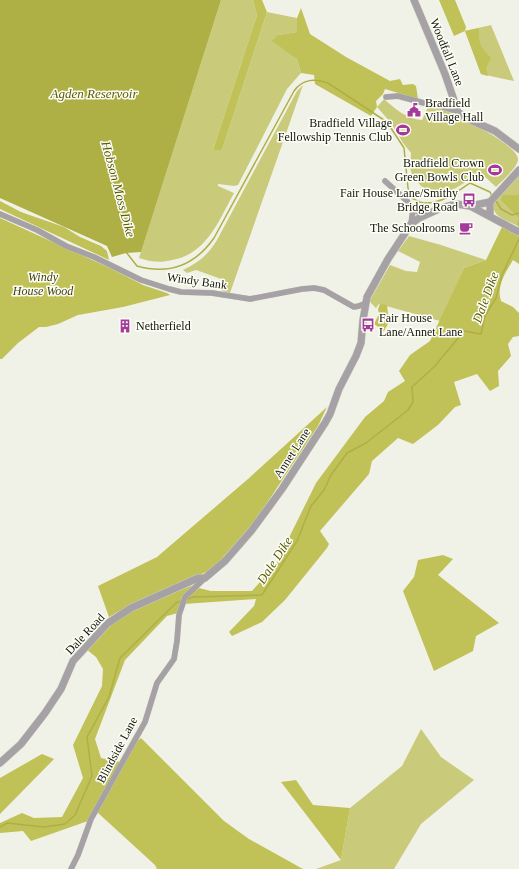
<svg xmlns="http://www.w3.org/2000/svg" width="519" height="869" font-family="Georgia,serif">
	<style>
		.green { fill: #cacb7a }
		.forest { fill: #c0c157 }
		.water { fill: #aeaf44 }
		.lines { fill: none; stroke-linecap: round; stroke-linejoin: round }
		.stream { stroke: #aeaf44; stroke-width: 1.5 }
		.minor-casing { stroke: #cdcec4; stroke-width: 6 }
		.tertiary-casing { stroke: #cdcec4; stroke-width: 8 }
		.minor { stroke: #a5a1a4; stroke-width: 5.5 }
		.tertiary { stroke: #a5a1a4; stroke-width: 7 }
		.labels { text-anchor: middle; stroke-width: 3; stroke-linejoin: round; paint-order: stroke }
		.street-label { font-size: 12px; fill: #13130f; stroke: #fefff4 }
		.poi-label { font-size: 12px; fill: #13130f; stroke: #fefff4; text-anchor: end }
		.park-label { font-size: 12px; font-style: italic; fill: #3e3e11; stroke: #fefff4 }
		.water-label { font-size: 13px; font-style: italic; fill: #5a5a08; stroke: #fefff4 }
	</style>
	<rect width="100%" height="100%" fill="#f1f2e7"/>
	<g class="green">
		<path d="M221,0h32l4,15 -44,135h9l45,-138 30,6v14l-19,3 19,24 4,14 -14,16 -49,96 -4,1 -16,-2v2l16,7c-15,27 -27,61 -62,67 -11,3 -22,2 -33,-2z"/>
		<polygon points="491,25 514,81 481,74 465,31"/>
		<path d="M303,85l-73,208 -8,-2 2,-11 -28,-10 -9,3 -4,-3c15,-7 25,-15 34,-30l80,-149z"/>
		<path d="M384,99c11,10 23,20 38,21l7,-15h5c15,7 83,38 84,54 1,7 -16,22 -22,28l-15,-14 -42,25 -18,-12 -9,-11 -2,-8 1,-14 -8,-10 -12,-20 -14,-16z"/>
		<path d="M519,173v20l-3,2h-12l-4,5 18,18 -2,7c-10,-5 -24,-8 -23,-22z"/>
		<polygon points="409,236 441,245 486,260 464,268 440,321 379,304 376,308 370,302 370,300 390,265 406,271 417,272 420,262 398,251"/>
		<polygon points="421,729 441,757 474,780 421,824 394,869 316,869 341,860 350,808 402,766"/>
	</g>
	<g class="forest">
		<polygon points="253,0 262,0 267,12 222,150 213,150 257,15"/>
		<path d="M439,0h16l11,27 -1,4 14,-3c-1,16 2,19 12,30l-5,10 2,8 -7,-2 -16,-43 -11,5z"/>
		<polygon points="301,8 310,34 346,57 390,81 400,79 403,85 413,84 416,86 418,99 385,89 383,94 376,101 377,107 371,116 315,84 314,75 301,73 297,59 272,41 278,35 297,32 297,18"/>
		<polygon points="519,193 519,227 516,225 518,218 500,200 503,195 516,195"/>
		<polygon points="0,201 21,212 64,227 80,237 101,246 107,251 109,260 0,209"/>
		<polygon points="0,218 110,268 143,285 167,293 170,295 123,307 78,315 58,324 46,327 39,327 18,343 2,359 0,359"/>
		<path d="M502,227l17,9v28l-6,-4c-7,12 -17,26 -12,41l12,6 6,6v23l-6,1 -5,7 3,12 -13,15 1,15 -9,5 -13,-17 -23,8 7,23 -6,2 -17,18 -25,19 -15,-6 -26,23 -3,13 -49,57 9,13 -2,4 -42,52 -23,22 -30,14 -3,-4 25,-26 2,-7 -72,5 2,-6 13,-10 12,3h41l24,-27 40,-81 49,-66 19,-16 4,-9 17,-11 -6,-10 11,-16 20,-14 34,-73 22,-8z"/>
		<polygon points="380,304 387,305 389,322 384,331 374,324 379,314 378,309"/>
		<polygon points="327,407 318,426 259,515 249,529 212,570 188,579 130,605 109,617 98,586 157,557 248,479"/>
		<polygon points="443,555 453,559 438,575 499,623 476,636 473,651 434,671 403,591 414,577 418,560"/>
		<polygon points="193,585 182,597 178,613 167,616 125,660 95,739 101,758 120,762 88,821 31,841 23,831 0,833 0,823 22,813 34,818 62,817 83,778 73,745 102,686 103,669 96,657 86,649 108,625 133,610"/>
		<polygon points="141,738 224,821 249,839 303,869 157,869 155,865 97,812 136,742"/>
		<polygon points="42,754 54,759 0,814 0,778"/>
		<polygon points="296,780 313,805 350,808 341,860 281,782"/>
	</g>
	<polygon class="water" points="0,0 221,0 141,252 126,253 112,257 107,246 0,198"/>
	<g class="lines">
		<g class="stream">
			<polyline points="496,201 501,209 512,215 519,213"/>
			<path d="M126,252l11,14c32,9 58,-1 77,-28l80,-147c9,-13 21,-12 34,-8l59,39 17,26 4,40 4,10c4,2 8,5 12,5 17,1 33,-11 46,-20l20,9 2,4"/>
			<polyline points="187,599 193,597 262,595 297,541 311,506 324,490 331,475 347,453 366,443 408,410 413,402 412,387 434,367 464,331 481,334 485,316 496,298 502,275 519,239"/>
			<polyline points="0,827 7,823 44,827 65,824 75,815 92,776 87,737 109,697 120,658 176,603 181,601"/>
		</g>
		<g class="minor-casing">
			<g id="minor">
				<polyline points="386,97 398,96 424,103 434,104 458,112"/>
				<polyline points="385,181 407,201 413,210 427,214"/>
				<polyline points="0,214 37,230 66,246 94,257 141,280 169,289 181,292 212,293 250,299 302,289 314,288 324,290 354,307 359,306 366,303"/>
				<polyline points="411,224 413,210"/>
				<polyline points="71,869 78,855 91,819 122,763 145,722 157,683 174,659 177,641 179,615 185,597 205,578"/>
			</g>
		</g>
		<g class="tertiary-casing">
			<g id="tertiary">
				<polyline points="414,0 445,74 458,112 468,119 495,131 519,149"/>
				<polyline points="470,206 490,202"/>
				<polyline points="490,216 490,202 519,170"/>
				<polyline points="0,763 21,744 45,713 61,689 73,661 108,623 131,608 198,578 205,578 225,561 252,530 282,489 325,423 330,414 339,389 356,356 361,343 363,320 367,297 388,259 411,224 419,218 441,208 456,204 470,206 519,232"/>
			</g>
		</g>
		<use href="#minor" class="minor"/>
		<use href="#tertiary" class="tertiary"/>
	</g>
	<defs>
		<g id="civic-bare" transform="scale(1.08)"><path d="M-.6-6.5H3V-4.5H.6V-3L4-1V1h2V6H-6V1h2V-1L-.6-3ZM-1.2 2.5V6h2.4V2.5Z" fill="#a43a9b" stroke="#fefff4" stroke-width="2.5" paint-order="stroke"/></g>
		<g id="stadium-bare" transform="scale(1.08)"><path d="M0-5a6.5 5 0 1 0 0 10a6.5 5 0 1 0 0-10ZM-3.5-1.8h7v3.6h-7Z" fill="#a43a9b" stroke="#fefff4" stroke-width="2.5" paint-order="stroke"/></g>
		<g id="bus-bare" transform="scale(1.08)"><path d="M-5-6H5V4H4V6H2V4H-2V6H-4V4H-5ZM-3.5-4V0h7V-4ZM-3.5 1.2v1.5H-2V1.2ZM2 1.2v1.5H3.5V1.2Z" fill="#a43a9b" stroke="#fefff4" stroke-width="2.5" paint-order="stroke"/></g>
		<g id="cafe-bare" transform="scale(1.08)"><path d="M-5.5-4.5H6V0H3Q3 3.5 0 3.5H-2.5Q-5.5 3.5-5.5 0ZM3-3.2v2h1.7v-2ZM-6 4.5H4V6H-6Z" fill="#a43a9b" stroke="#fefff4" stroke-width="2.5" paint-order="stroke"/></g>
		<g id="building-bare" transform="scale(1.08)"><path d="M-4-6H4V6H1V3H-1V6H-4ZM-2.5-4.3h1.7v1.8h-1.7ZM.8-4.3h1.7v1.8H.8ZM-2.5-1h1.7V.8h-1.7ZM.8-1h1.7V.8H.8Z" fill="#a43a9b" stroke="#fefff4" stroke-width="2.5" paint-order="stroke"/></g>
	</defs>
	<g fill-rule="evenodd">
		<use href="#civic-bare" x="414" y="110"/>
		<use href="#stadium-bare" x="403" y="130"/>
		<use href="#stadium-bare" x="495" y="170"/>
		<use href="#bus-bare" x="469" y="200"/>
		<use href="#cafe-bare" x="466" y="228"/>
		<use href="#bus-bare" x="368" y="325"/>
		<use href="#building-bare" x="125" y="326"/>
	</g>
	<g class="labels">
		<g class="street-label">
			<text transform="translate(447 52) rotate(68)" y="4">Woodfall Lane</text>
			<text transform="translate(197 281) rotate(8)" y="4">Windy Bank</text>
			<text transform="translate(292 453) rotate(-57)" y="4">Annet Lane</text>
			<text transform="translate(85 634) rotate(-47)" y="4">Dale Road</text>
			<text transform="translate(117 750) rotate(-62)" y="4">Blindside Lane</text>
		</g>
		<g class="poi-label">
			<text x="425" y="107" text-anchor="start">Bradfield<tspan x="425" dy="14">Village Hall</tspan></text>
			<text x="392" y="127">Bradfield Village<tspan x="392" dy="14">Fellowship Tennis Club</tspan></text>
			<text x="484" y="167">Bradfield Crown<tspan x="484" dy="14">Green Bowls Club</tspan></text>
			<text x="458" y="197">Fair House Lane/Smithy<tspan x="458" dy="14">Bridge Road</tspan></text>
			<text x="455" y="232">The Schoolrooms</text>
			<text x="379" y="322" text-anchor="start">Fair House<tspan x="379" dy="14">Lane/Annet Lane</tspan></text>
			<text x="136" y="330" text-anchor="start">Netherfield</text>
		</g>
		<g class="park-label">
			<text x="43" y="281">Windy<tspan x="43" dy="14">House Wood</tspan></text>
		</g>
		<g class="water-label">
			<text x="94" y="98">Agden Reservoir</text>
			<text transform="translate(119 189) rotate(75)" y="5">Hobson Moss Dike</text>
			<text transform="translate(485 297) rotate(-70)" y="5">Dale Dike</text>
			<text transform="translate(274 560) rotate(-57)" y="5">Dale Dike</text>
		</g>
	</g>
</svg>
